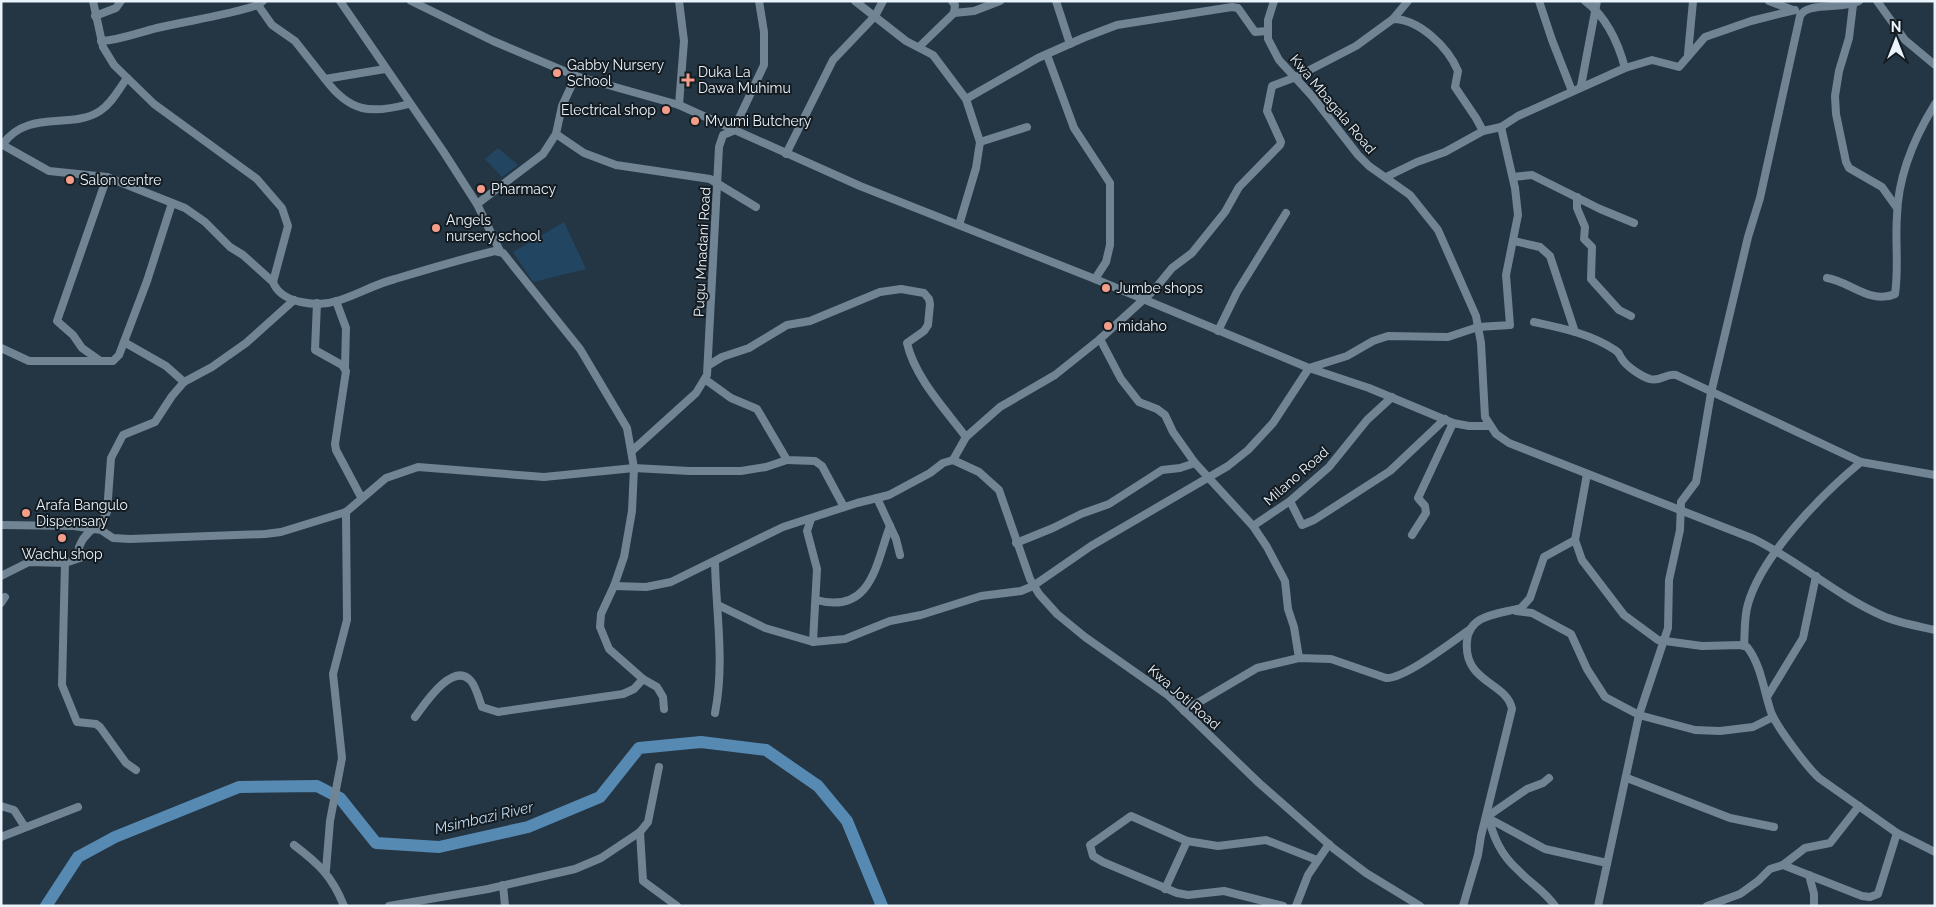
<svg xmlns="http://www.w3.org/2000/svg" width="1936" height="907" font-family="Raleway,sans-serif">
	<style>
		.green { fill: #224662 }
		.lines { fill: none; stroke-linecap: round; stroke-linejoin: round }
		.river { stroke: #578ab3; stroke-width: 12 }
		.minor { stroke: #718494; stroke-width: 8 }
		.poi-dot { fill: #f49e8a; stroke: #141c22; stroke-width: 2 }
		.labels { text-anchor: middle; stroke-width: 4; stroke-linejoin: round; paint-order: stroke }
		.poi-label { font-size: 14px; fill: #e9f3fc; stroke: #141c22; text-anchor: start }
		.street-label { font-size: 14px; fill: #e9f3fc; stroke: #141c22 }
		.water-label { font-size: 15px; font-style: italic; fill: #bedaf2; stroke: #141c22 }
	</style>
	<rect width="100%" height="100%" fill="#243543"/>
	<g class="green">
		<polygon points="498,148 518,165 502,177 485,159"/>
		<polygon points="564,222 586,269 533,282 513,252"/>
	</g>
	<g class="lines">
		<polyline class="river" points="46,906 78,857 115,837 239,787 317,786 340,798 376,843 439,847 528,827 600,797 639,748 701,742 766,750 818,786 847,821 882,906"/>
		<g class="minor">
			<path d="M93,1l10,46 11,18 40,39 103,75 25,29 6,18 -15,56c8,22 45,25 64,19 20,-6 38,-17 58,-22 33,-10 66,-20 100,-28l8,2 77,96 47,79 7,40 -2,43 -8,46 -10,29 -13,28 -1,13 9,22 34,30 14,8 6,10 1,12"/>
			<polyline points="340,1 443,151 477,204 500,251"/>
			<polyline points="411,1 493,41 576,76 679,105 860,186 1095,279 1309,368 1369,388 1453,423 1469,426 1489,426"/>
			<polyline points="679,1 684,41 679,105"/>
			<polyline points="855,1 906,41 933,55 966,99 980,142 976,168 959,225"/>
			<polyline points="1056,1 1070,44"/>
			<path d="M1274,1l-6,19v19l11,21 33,36 46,59 11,11 41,29 28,35 38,86 5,27 4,74 11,17 13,9 245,96c45,22 83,57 129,77 16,7 34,10 52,14"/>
			<polyline points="1539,1 1552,40 1572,91"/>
			<path d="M1585,1c22,16 33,41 40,67"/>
			<polyline points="1769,1 1793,10"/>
			<polyline points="1877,1 1905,40 1935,65"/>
			<polyline points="258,5 272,25 295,41 325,79 385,69"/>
			<polyline points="1853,5 1849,38 1839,71 1835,96 1836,114 1846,162 1849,168 1882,187 1897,208"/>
			<polyline points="954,13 974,11 1000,1"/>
			<polyline points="95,16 116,8 121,1"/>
			<polyline points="1393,19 1408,1"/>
			<path d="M101,41c20,-1 36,-8 56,-13 34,-8 68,-12 101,-23l5,-4"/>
			<polyline points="919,47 954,13 955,5 952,1"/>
			<polyline points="1688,54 1693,1"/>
			<polyline points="1047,55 1074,128 1110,183 1110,245 1106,262 1095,279"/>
			<path d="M325,79c25,34 46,35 84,25"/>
			<polyline points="1581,86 1597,1"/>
			<polyline points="966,99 1038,58 1083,38 1117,25 1232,7 1238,8 1255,32 1267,31"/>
			<polyline points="556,134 584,153 616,165 710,179 756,207"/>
			<polyline points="980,142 1027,127"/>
			<polyline points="1,144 49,171 107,177 185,208 205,222 230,247 243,255 273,282"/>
			<path d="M3,144c25,-35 68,-14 97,-33 12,-8 19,-22 27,-33"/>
			<polyline points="786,154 833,60 875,16 883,1"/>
			<polyline points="1386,177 1417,162 1445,152 1483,131 1501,127 1518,116 1625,68 1652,60 1679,67 1705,37 1751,21 1795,10"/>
			<polyline points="1513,177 1532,175 1600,209 1634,223"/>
			<polyline points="1577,197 1577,208 1585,227 1584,239 1592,247 1591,279 1619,310 1631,316"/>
			<polyline points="477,204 543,154 556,134 562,106 576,76"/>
			<polyline points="1514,241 1540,247 1550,256 1575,332"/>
			<path d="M1827,278c22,3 44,27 68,16 4,-25 0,-53 2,-78 1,-40 17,-78 38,-112"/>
			<polyline points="336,301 346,328 345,368"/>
			<polyline points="317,303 315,350 342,365 346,371 335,444 336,450 361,497"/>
			<path d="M1534,322c28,6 57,12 81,28 5,3 4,5 7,9 4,7 20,18 28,20 10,3 16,-6 26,-4l185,87 74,13"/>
			<polyline points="1218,331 1237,292 1286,213"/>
			<polyline points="1100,339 1121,379 1139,402 1157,409 1165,415 1173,432 1195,463 1253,526 1267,547 1285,581 1288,609 1294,627 1299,658"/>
			<polyline points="124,342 166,366 184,382"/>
			<polyline points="1,348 29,361 113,361 119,355 147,281 172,203"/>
			<polyline points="99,360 82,348 73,335 57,321 107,177"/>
			<path d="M709,365l13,-8 27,-9 38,-23 23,-4 70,-29 21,-3 23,4 5,6 1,5 -2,21 -4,6 -17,12c8,35 38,66 59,94"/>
			<polyline points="706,380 731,398 757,409 787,460 815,461 822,466 844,507"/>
			<polyline points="633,450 696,393 707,375 719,147 723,135 733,131 764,65 764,32 759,1"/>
			<polyline points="953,460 979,472 999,490 1030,579 1039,594 1057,614 1085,637 1169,696 1259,783 1333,848 1366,873 1420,906"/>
			<path d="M1587,474l-12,66 7,20 42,55 34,25 44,6 39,-1 6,2c14,17 17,45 24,65 5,14 36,55 48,66l78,55 38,19"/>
			<polyline points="877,498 896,539 900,555"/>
			<polyline points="1290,501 1302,525 1314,520 1390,471 1445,419"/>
			<polyline points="811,519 807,531 817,569 813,642"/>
			<polyline points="1,525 74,526 101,530 113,538 130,539 265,534 281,532 346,512 386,478 418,467 544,477 634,468 690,471 741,471 766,467 787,460"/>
			<polyline points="1253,526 1290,501 1329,467 1367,420 1392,397"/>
			<polyline points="1412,535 1426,513 1425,506 1418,498 1453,423"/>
			<polyline points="1016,543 1053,528 1081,514 1109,504 1162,470 1180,468 1195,463"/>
			<path d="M715,562c1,51 10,101 0,151"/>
			<polyline points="65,563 62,685 77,722 96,724 100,727 126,763 136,770"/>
			<polyline points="1,576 29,562 65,563 80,558 79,547 83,539 90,531 100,525 107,512 111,458 123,435 155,422 172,396 184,382 212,367 246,343 294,300"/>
			<path d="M614,586l32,1 25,-5 112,-55 74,-24 32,-8 41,-22 13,-10 10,-3 13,-23 34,-30 55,-32 45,-36 54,-49 18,-22 20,-15 33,-41 14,-25 41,-42 1,-3 -14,-31 5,-25 24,-9 60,-31 37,-27c26,0 55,28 65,52l-3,16 21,31 7,13"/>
			<path d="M816,600c56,15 60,-37 74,-74"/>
			<polyline points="1,603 5,597"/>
			<polyline points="718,605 765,628 813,642 845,639 890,621 921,615 981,596 1021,591 1033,586 1091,546 1228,466 1248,450 1273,423 1309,368 1347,356 1373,341 1388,336 1448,337 1478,327 1510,325 1506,275 1518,215 1515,188 1501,127"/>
			<polyline points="1516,611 1532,613 1571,634 1587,669 1605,697 1639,715 1695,730 1720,731 1753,727 1773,717"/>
			<path d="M1744,646c1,-14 0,-29 4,-42 14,-49 74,-110 113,-142"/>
			<polyline points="1767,697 1803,638 1816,576"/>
			<path d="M1184,711l73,-43 42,-10 32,1 55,19c18,1 66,-36 83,-48"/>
			<path d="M415,717c9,-12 38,-57 56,-36 5,6 8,18 11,26l16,5 125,-18 11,-5 9,-10"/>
			<polyline points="1627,778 1730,818 1774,827"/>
			<polyline points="1,806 14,810 25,827"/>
			<path d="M1488,815c5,22 13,40 30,55 13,14 26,20 37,36"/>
			<polyline points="1488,816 1527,789 1543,783 1549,778"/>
			<polyline points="1488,818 1545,849 1607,863"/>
			<polyline points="640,832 643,881 677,906"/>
			<polyline points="1,837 78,807"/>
			<path d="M294,845c25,19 38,31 50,61"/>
			<polyline points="1783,865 1862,896 1870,897 1878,894 1897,833"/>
			<polyline points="326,870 330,821 342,758 333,674 347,620 346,512"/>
			<polyline points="1809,875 1814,894 1814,906"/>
			<polyline points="503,885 505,906"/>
			<polyline points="1165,889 1187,841"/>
			<polyline points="389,906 488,889 575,869 601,858 640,832 648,822 659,767"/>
			<polyline points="1283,906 1224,891 1188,895 1177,893 1103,862 1093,856 1090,845 1131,816 1187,841 1218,846 1266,840 1317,860"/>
			<polyline points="1296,906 1308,875 1329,844"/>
			<path d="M1463,906l15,-51 3,-19 31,-127c-5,-27 -49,-26 -45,-68 2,-27 32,-27 54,-33l9,-10 14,-41 31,-17"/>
			<path d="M1598,906l41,-191 29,-87 1,-48 11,-50 1,-28 15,-20 15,-89 37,-156 12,-39 40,-182c7,-15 43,-6 59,-15"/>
			<polyline points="1707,906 1740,894 1758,881 1770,869 1783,865 1805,848 1830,843 1859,806"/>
		</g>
	</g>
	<g class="poi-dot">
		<circle cx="557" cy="73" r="5"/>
		<path d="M685.5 72.5h5v5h5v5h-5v5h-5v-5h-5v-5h5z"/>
		<circle cx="666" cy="110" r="5"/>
		<circle cx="695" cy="121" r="5"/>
		<circle cx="70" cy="180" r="5"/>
		<circle cx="481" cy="189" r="5"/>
		<circle cx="436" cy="228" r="5"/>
		<circle cx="1106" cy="288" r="5"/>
		<circle cx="1108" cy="326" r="5"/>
		<circle cx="26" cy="513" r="5"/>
		<circle cx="62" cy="538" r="5"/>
	</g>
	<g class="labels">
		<g class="poi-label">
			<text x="567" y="70">Gabby Nursery<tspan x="567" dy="16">School</tspan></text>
			<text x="698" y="77">Duka La<tspan x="698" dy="16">Dawa Muhimu</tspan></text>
			<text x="656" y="115" text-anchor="end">Electrical shop</text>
			<text x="705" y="126">Mvumi Butchery</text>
			<text x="80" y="185">Salon centre</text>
			<text x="491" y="194">Pharmacy</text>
			<text x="446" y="225">Angels<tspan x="446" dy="16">nursery school</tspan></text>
			<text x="1116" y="293">Jumbe shops</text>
			<text x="1118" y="331">midaho</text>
			<text x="36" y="510">Arafa Bangulo<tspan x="36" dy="16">Dispensary</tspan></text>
			<text x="62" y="559" text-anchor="middle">Wachu shop</text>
		</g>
		<g class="street-label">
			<text transform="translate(1333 104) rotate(50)" y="5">Kwa Mbagala Road</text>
			<text transform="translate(702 252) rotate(-87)" y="5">Pugu Mnadani Road</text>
			<text transform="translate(1296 476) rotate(-41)" y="5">Milano Road</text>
			<text transform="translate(1184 697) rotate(41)" y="5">Kwa Joti Road</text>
		</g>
		<g class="water-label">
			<text transform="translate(484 818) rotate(-13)" y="5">Msimbazi River</text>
		</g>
	</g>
	<rect width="1936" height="907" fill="none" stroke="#e9f3fc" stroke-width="5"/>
	<g transform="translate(1896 40)" stroke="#141c22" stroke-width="4" paint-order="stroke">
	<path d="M0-4L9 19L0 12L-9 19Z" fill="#e9f3fc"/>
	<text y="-8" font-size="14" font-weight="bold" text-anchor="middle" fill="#e9f3fc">N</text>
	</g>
</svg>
